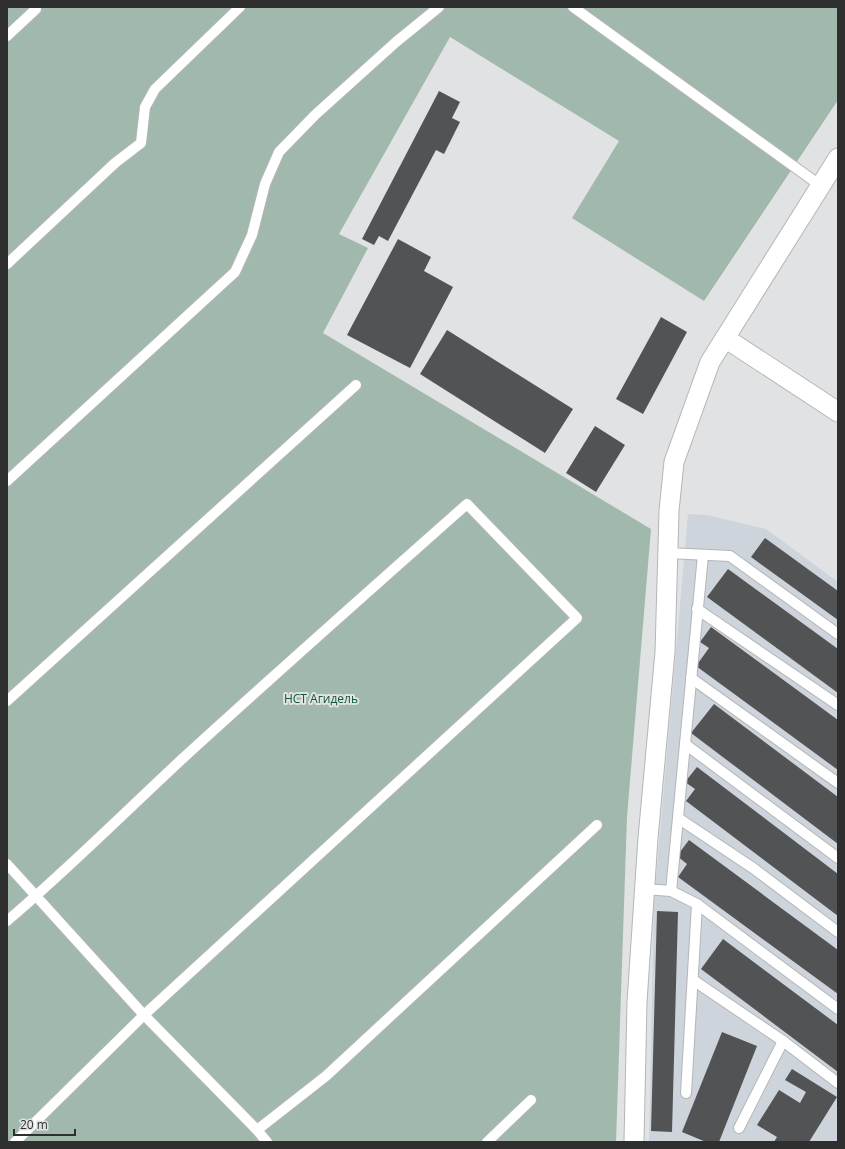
<svg xmlns="http://www.w3.org/2000/svg" width="845" height="1149" font-family="'Open Sans',sans-serif">
	<style>
		.built { fill: #ced4db }
		.green { fill: #a1b9ac }
		.building { fill: #525354 }
		.lines { fill: none; stroke-linecap: round; stroke-linejoin: round }
		.lane-casing { stroke: #b4b5b6; stroke-width: 12 }
		.street-casing { stroke: #b4b5b6; stroke-width: 21 }
		.lane { stroke: #fff; stroke-width: 10 }
		.street { stroke: #fff; stroke-width: 19 }
		.labels { text-anchor: middle; stroke-width: 4; stroke-linejoin: round; paint-order: stroke }
		.park-label { font-size: 12px; fill: #11593c; stroke: #e1e2e3 }
	</style>
	<rect width="100%" height="100%" fill="#e1e2e3"/>
	<polygon class="built" points="688,514 707,515 766,529 838,582 838,1142 649,1142 654,901"/>
	<polygon class="green" points="7,7 838,7 838,100 704,301 572,218 619,141 450,37 339,234 368,248 323,333 651,529 627,817 616,1142 7,1142"/>
	<g class="building">
		<polygon points="439,91 460,102 452,118 460,122 444,154 436,150 388,241 379,236 374,245 362,239"/>
		<polygon points="398,239 431,257 424,271 453,287 410,368 347,335"/>
		<polygon points="661,317 687,332 643,414 616,399"/>
		<polygon points="447,330 573,409 545,453 420,374"/>
		<polygon points="595,426 625,445 596,492 566,473"/>
		<polygon points="765,538 838,591 838,620 751,557"/>
		<polygon points="728,569 838,649 838,693 707,597"/>
		<polygon points="711,627 838,720 838,770 696,666 709,648 700,642"/>
		<polygon points="714,704 838,797 838,844 691,733"/>
		<polygon points="697,767 838,874 838,916 686,801 695,789 685,782"/>
		<polygon points="689,840 838,950 838,994 678,877 687,864 677,856"/>
		<polygon points="657,911 678,912 672,1132 651,1131"/>
		<polygon points="723,939 838,1025 838,1072 701,969"/>
		<polygon points="722,1032 757,1046 719,1142 706,1142 682,1132"/>
		<polygon points="792,1069 837,1097 809,1142 774,1142 777,1137 757,1125 779,1090 800,1103 806,1092 785,1080"/>
	</g>
	<g class="lines">
		<g class="lane-casing">
			<g id="lane">
				<polyline points="573,7 821,186"/>
				<polyline points="7,36 36,9 34,7"/>
				<polyline points="7,264 115,163 141,143 145,107 155,89 240,7"/>
				<polyline points="7,481 235,272 252,235 265,184 279,152 315,115 396,42 439,7"/>
				<polyline points="668,553 730,556 838,634"/>
				<polyline points="697,609 838,705"/>
				<polyline points="691,678 838,783"/>
				<polyline points="7,701 356,385"/>
				<polyline points="685,744 838,858"/>
				<polyline points="678,818 753,868 838,932"/>
				<polyline points="7,864 144,1015 257,1130 267,1142"/>
				<polyline points="645,889 671,891 703,555"/>
				<polyline points="671,891 697,904 686,1093"/>
				<polyline points="697,904 838,1009"/>
				<path d="M7,921c60,-51 116,-107 174,-161 94,-86 190,-171 286,-256l110,114 -433,397 -129,127"/>
				<polyline points="693,980 783,1041"/>
				<polyline points="739,1128 783,1041 838,1083"/>
				<polyline points="257,1130 326,1076 597,825"/>
				<polyline points="487,1142 531,1100"/>
			</g>
		</g>
		<g class="street-casing">
			<g id="street">
				<polyline points="725,338 838,412"/>
				<polyline points="634,1142 637,1002 648,838 665,652 669,511 674,462 710,362 838,158"/>
			</g>
		</g>
		<use href="#lane" class="lane"/>
		<use href="#street" class="street"/>
	</g>
	<g class="labels">
		<g class="park-label">
			<text x="321" y="703">НСТ Агидель</text>
		</g>
	</g>
	<rect width="845" height="1149" fill="none" stroke="#2f2f30" stroke-width="16"/>
	<path d="M14 1129v6h61v-6" fill="none" stroke="#2f2f30" stroke-width="2"/>
	<text x="20" y="1129" font-size="12" fill="#2f2f30" stroke="#e1e2e3" stroke-width="3" paint-order="stroke">20 m</text>
</svg>
